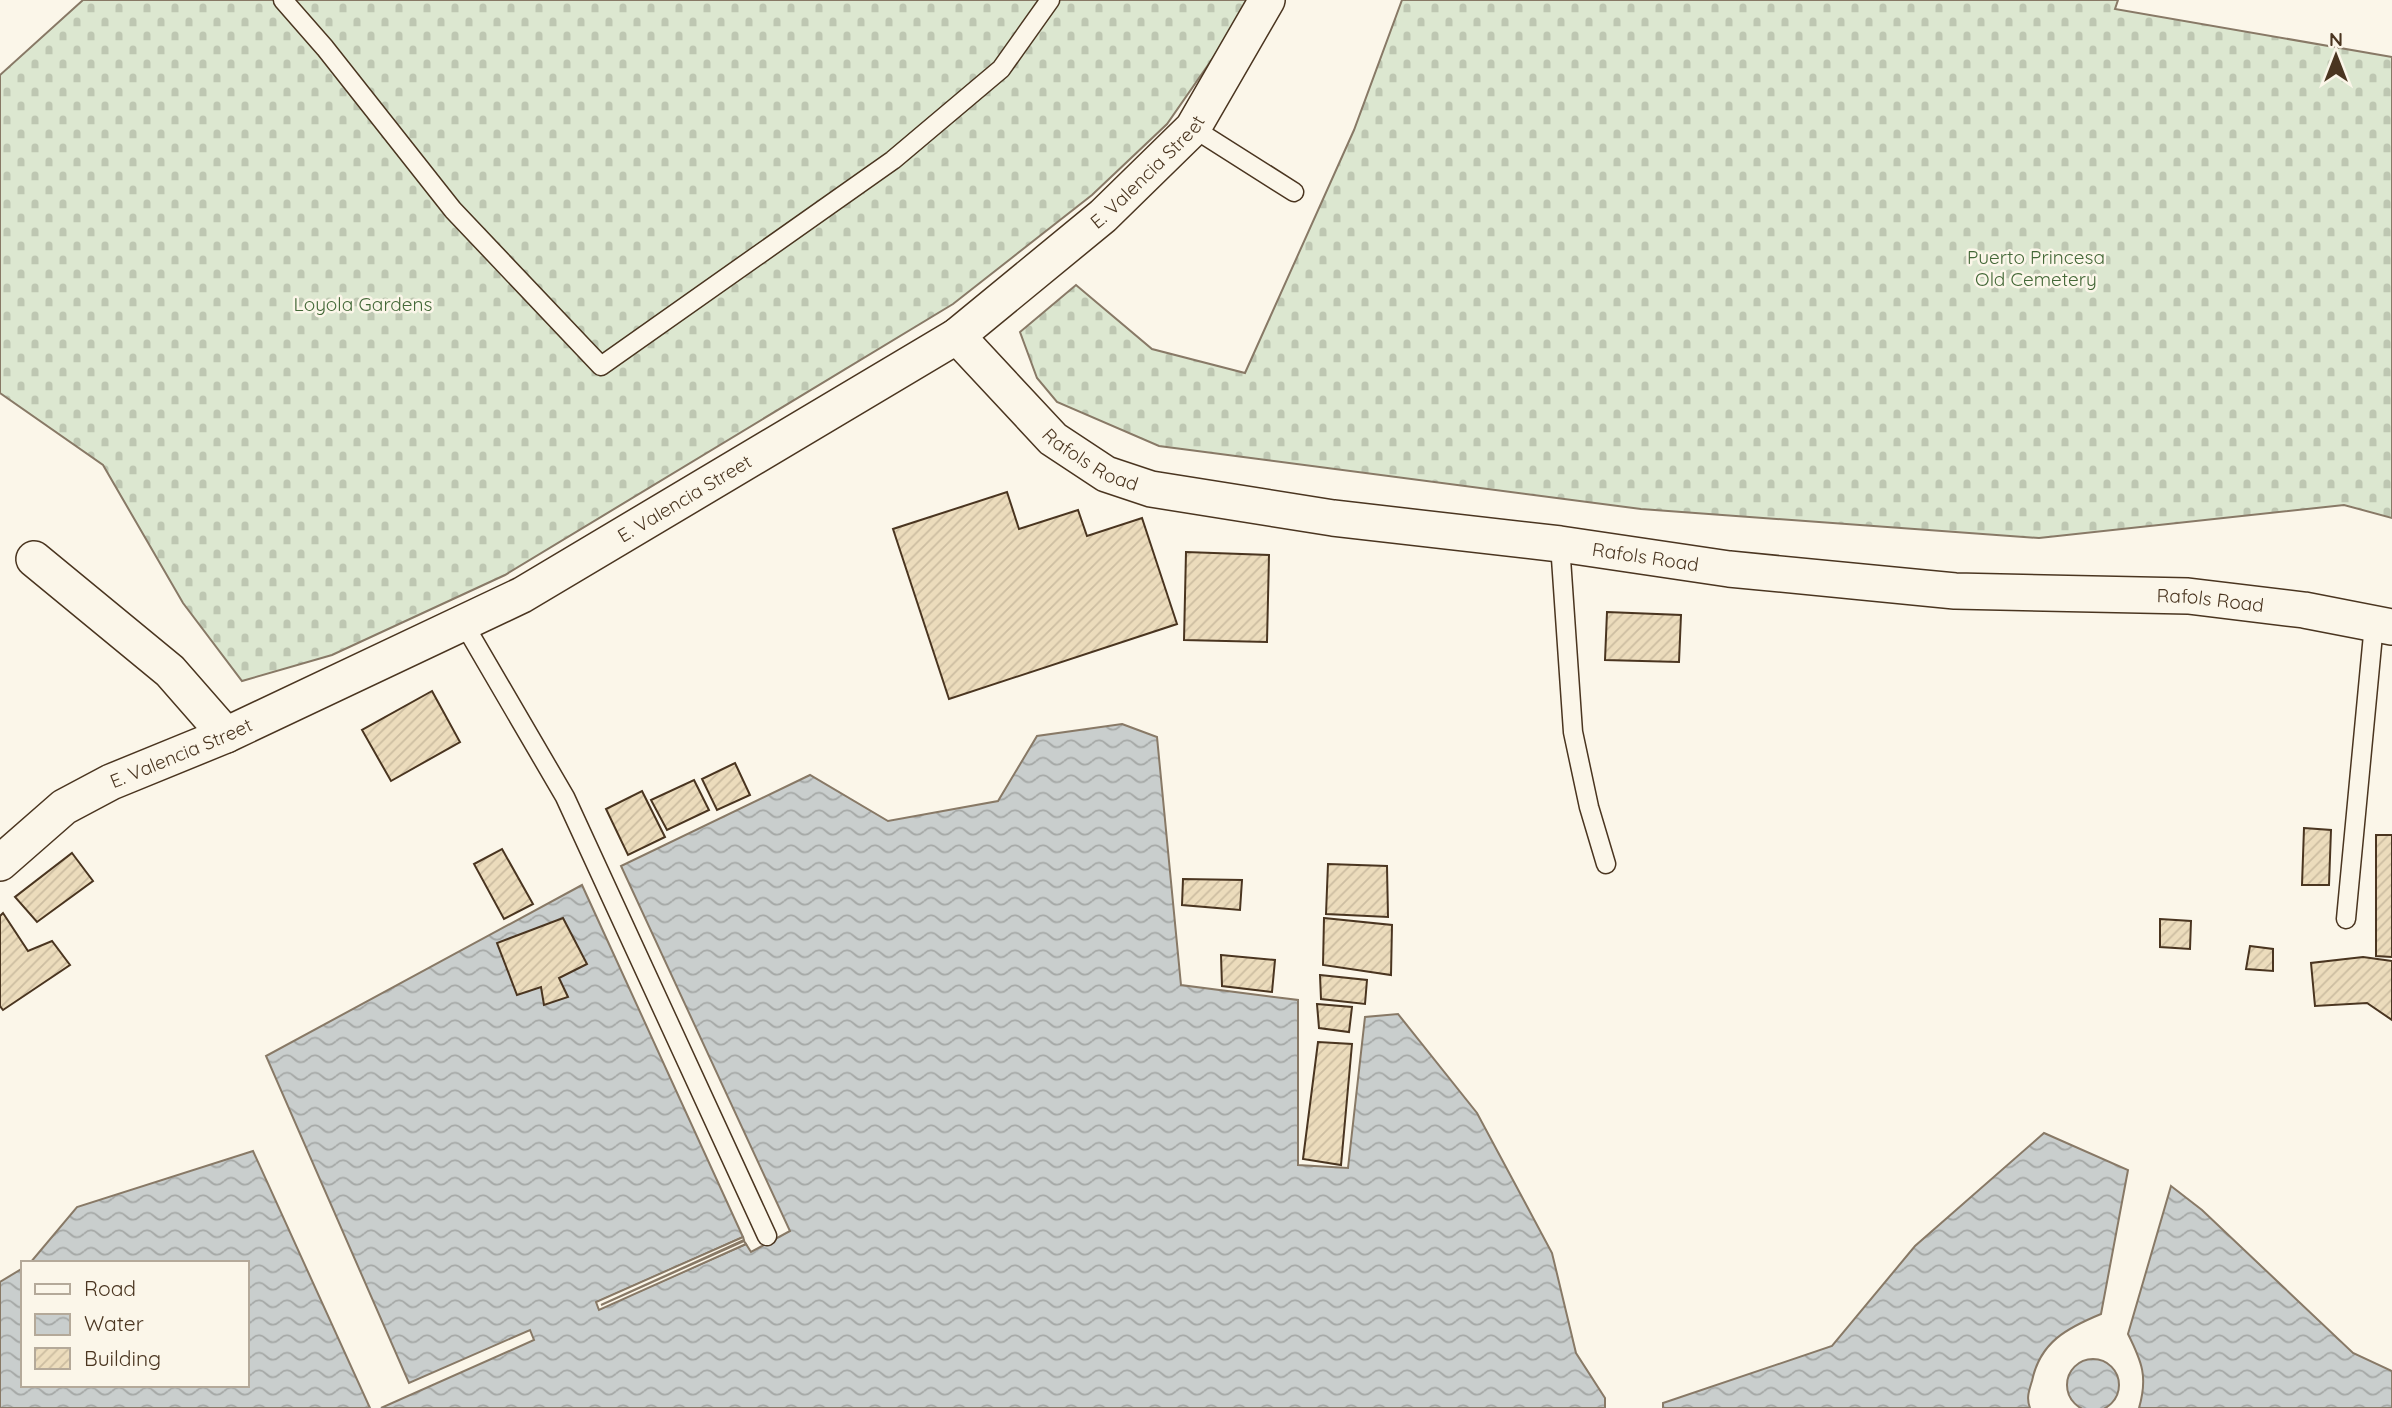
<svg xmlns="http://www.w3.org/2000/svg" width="2392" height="1408" font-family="Quicksand,sans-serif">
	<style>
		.cemetery { fill: url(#cemetery-stones); stroke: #887966; stroke-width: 2 }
		.water { fill: url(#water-waves); stroke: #887966; stroke-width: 2 }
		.pier { fill: #fbf6e9; stroke: #887966; stroke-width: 2 }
		.building { fill: url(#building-hatch); stroke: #4a3520; stroke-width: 2 }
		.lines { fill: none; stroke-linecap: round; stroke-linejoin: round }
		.lane-casing { stroke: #4a3520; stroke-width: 21 }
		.street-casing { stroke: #4a3520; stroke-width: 38 }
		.lane { stroke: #fbf6e9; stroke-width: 18 }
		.street { stroke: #fbf6e9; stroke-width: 35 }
		.labels { text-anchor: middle; stroke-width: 5; stroke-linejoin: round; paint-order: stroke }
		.street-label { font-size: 19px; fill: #4a3520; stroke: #fbf6e9 }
		.park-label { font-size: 19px; fill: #436837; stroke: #fbf6e9 }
	</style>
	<defs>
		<pattern id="cemetery-stones" width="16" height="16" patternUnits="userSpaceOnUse" patternTransform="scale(1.75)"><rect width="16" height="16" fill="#dce7d0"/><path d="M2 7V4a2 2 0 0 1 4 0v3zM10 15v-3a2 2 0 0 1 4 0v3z" fill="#bec7b2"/></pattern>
		<pattern id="water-waves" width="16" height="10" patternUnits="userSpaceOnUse" patternTransform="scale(1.75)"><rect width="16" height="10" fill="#c9cecd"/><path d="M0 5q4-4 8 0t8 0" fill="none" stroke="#a5a8a6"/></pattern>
		<pattern id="building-hatch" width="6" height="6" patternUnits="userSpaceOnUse" patternTransform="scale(1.75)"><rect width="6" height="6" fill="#ecdcbc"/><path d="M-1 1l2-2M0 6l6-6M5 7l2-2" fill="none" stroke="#ccbda1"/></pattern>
	</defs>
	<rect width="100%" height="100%" fill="#fbf6e9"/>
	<g class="cemetery">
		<polygon points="83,0 1247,0 1231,32 1167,124 1092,195 953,304 505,575 332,655 242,681 183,603 103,465 0,393 0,75"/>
		<polygon points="1402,0 2118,0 2115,9 2392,57 2392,518 2344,505 2039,538 1641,509 1159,446 1057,402 1037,378 1020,332 1076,285 1152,349 1245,373 1354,130"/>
	</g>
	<g class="water">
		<polygon points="1122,724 1157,737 1181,985 1298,1000 1298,1165 1348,1168 1365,1017 1398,1014 1477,1113 1552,1253 1576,1353 1605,1398 1605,1408 381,1408 534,1340 530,1330 409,1383 266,1056 582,885 743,1237 597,1302 599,1309 746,1244 751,1252 790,1231 621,866 810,775 888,821 998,801 1037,736"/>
		<path d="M2044,1133l84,37 -27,144c-34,14 -61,28 -69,67 -3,10 -6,17 -2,27h-367v-5l169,-57 83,-100z"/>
		<polygon points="253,1151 370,1408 0,1408 0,1282 23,1268 23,1385 247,1385 247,1263 30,1263 77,1207"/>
		<path d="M2171,1186l31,24 151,143 39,18v37h-253c9,-31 3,-46 -11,-74z"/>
		<circle cx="2093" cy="1385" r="26"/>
	</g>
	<polygon class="pier" points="743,1237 744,1240 601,1305 744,1241 746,1244 599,1310 596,1302"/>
	<g class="building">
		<polygon points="1007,492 1019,529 1078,510 1087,536 1142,518 1177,624 949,699 893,529"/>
		<polygon points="1186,552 1269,555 1267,642 1184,640"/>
		<polygon points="1607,612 1681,615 1679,662 1605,660"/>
		<polygon points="432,691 460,742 391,781 362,730"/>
		<polygon points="735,763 750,795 717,810 702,779"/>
		<polygon points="694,780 709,810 667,830 651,800"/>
		<polygon points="642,791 665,837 628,855 606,809"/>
		<polygon points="2304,828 2331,830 2329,885 2302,885"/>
		<polygon points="2376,835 2392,835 2392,957 2376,956"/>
		<polygon points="502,849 533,904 504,919 474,864"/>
		<polygon points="72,853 93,881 37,922 15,897"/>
		<polygon points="1328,864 1387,866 1388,917 1326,914"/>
		<polygon points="1183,879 1242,880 1240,910 1182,905"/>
		<polygon points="3,913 28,951 52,941 70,965 3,1010 0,1006 0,916"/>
		<polygon points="563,918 587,964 559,978 568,997 544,1005 541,987 517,995 497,943"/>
		<polygon points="1324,918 1392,925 1391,975 1323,965"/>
		<polygon points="2160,919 2191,921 2190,949 2160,947"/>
		<polygon points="2250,946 2273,949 2273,971 2246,969"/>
		<polygon points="1221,955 1275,960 1272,992 1222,986"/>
		<polygon points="2363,957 2392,961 2392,1020 2367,1003 2315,1006 2311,963"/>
		<polygon points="1320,975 1367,980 1365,1004 1321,999"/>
		<polygon points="1317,1004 1352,1007 1349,1032 1319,1028"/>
		<polygon points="1318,1042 1352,1044 1341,1165 1303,1159"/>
	</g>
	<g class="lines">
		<g class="lane-casing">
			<g id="lane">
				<polyline points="283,0 325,48 453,210 601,366 893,160 1001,69 1050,0"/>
				<polyline points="1193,128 1294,192"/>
				<polyline points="1560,544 1573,732 1589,807 1606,864"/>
				<polyline points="464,624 565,797 767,1236"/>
				<polyline points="2346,919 2374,624"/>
			</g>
		</g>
		<g class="street-casing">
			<g id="street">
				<path id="s1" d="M957,336l96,103 53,35 45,15 182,29 227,26 169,25 226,22 233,5 116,14 88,17"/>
				<polyline points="34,559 170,671 226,735"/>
				<path id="s2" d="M0,863l64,-56 47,-25 115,-47 296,-140 435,-259 146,-120 90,-88 74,-128"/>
			</g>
		</g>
		<use href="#lane" class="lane"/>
		<use href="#street" class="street"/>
	</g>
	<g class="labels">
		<g class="street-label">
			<text dy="7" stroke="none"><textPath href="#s2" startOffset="1348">E. Valencia Street</textPath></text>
			<text dy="7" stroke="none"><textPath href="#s1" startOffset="184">Rafols Road</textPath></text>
			<text dy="7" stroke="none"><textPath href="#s2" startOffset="779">E. Valencia Street</textPath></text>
			<text dy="7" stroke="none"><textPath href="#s1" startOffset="751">Rafols Road</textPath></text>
			<text dy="7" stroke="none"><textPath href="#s1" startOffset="1318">Rafols Road</textPath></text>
			<text dy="7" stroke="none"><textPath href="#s2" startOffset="214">E. Valencia Street</textPath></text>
		</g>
		<g class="park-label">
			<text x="2036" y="264">Puerto Princesa<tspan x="2036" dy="22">Old Cemetery</tspan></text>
			<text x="363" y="311">Loyola Gardens</text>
		</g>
	</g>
	<rect x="21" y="1261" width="228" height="126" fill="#fbf6e9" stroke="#b4a999" stroke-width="2"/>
	<rect x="35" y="1284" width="35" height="10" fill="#fbf6e9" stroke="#b4a999" stroke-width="2"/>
	<text x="84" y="1296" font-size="21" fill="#4a3520">Road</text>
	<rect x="35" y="1314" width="35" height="21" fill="url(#water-waves)" stroke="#b4a999" stroke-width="2"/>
	<text x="84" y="1331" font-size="21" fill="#4a3520">Water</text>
	<rect x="35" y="1348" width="35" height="21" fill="url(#building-hatch)" stroke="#b4a999" stroke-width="2"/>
	<text x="84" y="1366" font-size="21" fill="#4a3520">Building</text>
	<g transform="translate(2336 56)" stroke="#fbf6e9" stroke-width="5" paint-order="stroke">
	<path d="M0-5L12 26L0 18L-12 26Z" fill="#4a3520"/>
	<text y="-10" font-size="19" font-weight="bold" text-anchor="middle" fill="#4a3520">N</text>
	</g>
</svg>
